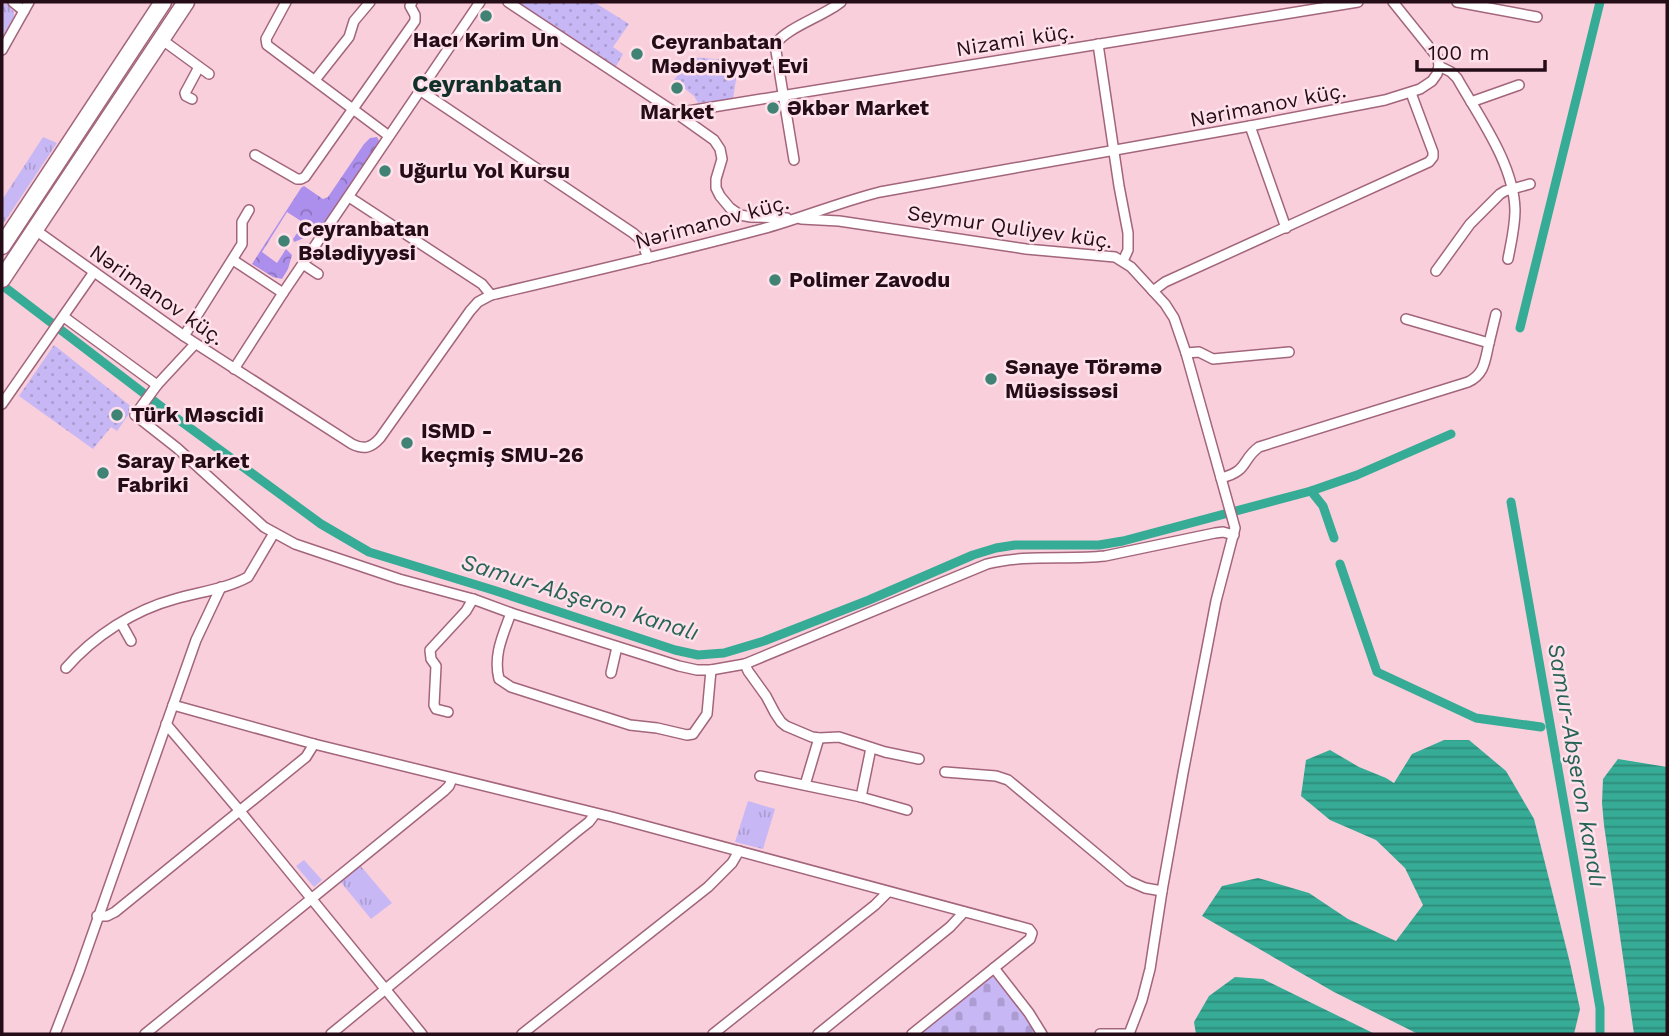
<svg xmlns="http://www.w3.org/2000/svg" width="1669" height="1036" font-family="'Work Sans',sans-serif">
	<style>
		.grass { fill: url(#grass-tufts) }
		.forest { fill: url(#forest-crowns) }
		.cemetery { fill: url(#cemetery-stones) }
		.park { fill: url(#park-dots) }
		.water { fill: url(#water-rules) }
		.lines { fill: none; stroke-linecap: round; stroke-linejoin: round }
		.canal { stroke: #36ab95; stroke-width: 9 }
		.minor-casing { stroke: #a2657b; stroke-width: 12 }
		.trunk-casing { stroke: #a2657b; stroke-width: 19 }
		.minor { stroke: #fff; stroke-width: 9 }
		.trunk { stroke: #fff; stroke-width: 16 }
		.poi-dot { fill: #408274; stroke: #fee1ea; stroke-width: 2.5 }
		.labels { text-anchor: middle; stroke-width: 5; stroke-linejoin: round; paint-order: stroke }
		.poi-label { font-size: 21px; font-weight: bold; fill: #240d16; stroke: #fee1ea; text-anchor: start }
		.street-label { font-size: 21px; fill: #240d16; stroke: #fee1ea }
		.water-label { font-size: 23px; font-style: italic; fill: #266356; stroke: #fee1ea }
		.quarter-label { font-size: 24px; font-weight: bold; fill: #103029; stroke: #fee1ea }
	</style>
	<defs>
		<pattern id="grass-tufts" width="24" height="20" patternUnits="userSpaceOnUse" patternTransform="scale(1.75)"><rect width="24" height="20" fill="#c8b7f5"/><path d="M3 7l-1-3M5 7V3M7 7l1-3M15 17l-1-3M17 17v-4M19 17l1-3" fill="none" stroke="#ac9cd1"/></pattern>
		<pattern id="forest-crowns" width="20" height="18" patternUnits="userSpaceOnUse" patternTransform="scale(1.75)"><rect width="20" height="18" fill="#ac8fec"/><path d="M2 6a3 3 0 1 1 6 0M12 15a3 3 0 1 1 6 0" fill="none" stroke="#8c73be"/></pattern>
		<pattern id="cemetery-stones" width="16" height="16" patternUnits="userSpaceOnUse" patternTransform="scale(1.75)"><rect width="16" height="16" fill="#c8b7f5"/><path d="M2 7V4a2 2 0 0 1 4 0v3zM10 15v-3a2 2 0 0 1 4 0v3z" fill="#ac9cd1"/></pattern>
		<pattern id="park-dots" width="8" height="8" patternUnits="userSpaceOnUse" patternTransform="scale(1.75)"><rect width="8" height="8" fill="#c8b7f5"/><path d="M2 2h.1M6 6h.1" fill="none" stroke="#ac9cd1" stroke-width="1.8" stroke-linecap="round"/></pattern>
		<pattern id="water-rules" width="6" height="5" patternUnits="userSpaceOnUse" patternTransform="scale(1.75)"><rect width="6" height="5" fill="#36ab95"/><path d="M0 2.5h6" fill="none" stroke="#2d8a79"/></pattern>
	</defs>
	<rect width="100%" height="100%" fill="#f9cfdc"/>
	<g class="grass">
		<polygon points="2,4 8,4 14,12 14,17 2,38"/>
		<polygon points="43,137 57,143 3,224 2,200"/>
		<polygon points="748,801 775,809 763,849 735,842"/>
		<polygon points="304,860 322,880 314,887 296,866"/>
		<polygon points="359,864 392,903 371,919 339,880"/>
	</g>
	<polygon class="forest" points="377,137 379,141 376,150 318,233 307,234 304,238 294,242 293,239 304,223 287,212 262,252 277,263 286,249 292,255 288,269 282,279 273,277 252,264 301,188 304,186 323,199 328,197 364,144 370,138"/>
	<polygon class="cemetery" points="991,975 1012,996 1037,1031 1036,1034 917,1034"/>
	<g class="park">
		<polygon points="518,2 594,2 629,24 613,47 623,54 615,68"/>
		<polygon points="691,57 739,61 733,99 698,103 694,96 674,80"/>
		<polygon points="54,345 133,408 117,431 111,427 93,449 19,396"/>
	</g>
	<g class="water">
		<polygon points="1444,740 1469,740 1506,771 1534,819 1570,963 1580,1009 1574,1034 1418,1034 1334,992 1202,916 1222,886 1258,878 1309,893 1348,919 1396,941 1423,905 1405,868 1376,840 1330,820 1301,796 1306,760 1330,750 1359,767 1386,778 1394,783 1412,754"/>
		<polygon points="1618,759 1667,767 1667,1034 1634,1034 1604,825 1602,803 1603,779"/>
		<polygon points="1235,977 1263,979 1375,1034 1196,1034 1194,1022 1209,996"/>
	</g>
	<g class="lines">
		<g class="canal">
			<polyline points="2,285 171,414 321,524 369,552 493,590 675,650 698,655 724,653 764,641 869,600 973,555 996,548 1015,545 1099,545 1123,541 1311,491 1357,475 1451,434"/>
			<polyline points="1520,328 1600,2"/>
			<polyline points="1311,491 1323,506 1334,538"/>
			<polyline points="1511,502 1600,1008 1600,1034"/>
			<polyline points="1340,564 1377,672 1476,718 1541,727"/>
		</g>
		<g class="minor-casing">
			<g id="minor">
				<polyline points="13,2 24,11"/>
				<polyline points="286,2 266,39 267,45 389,136"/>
				<polyline points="508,2 676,113 714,140 720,149 722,159 716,179 716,188 720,196 730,208 740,215 751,217 787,218"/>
				<polyline points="1457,2 1537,17"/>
				<polyline points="161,39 209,74"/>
				<polyline points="1098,44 1119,186 1128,233 1128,250 1123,261"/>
				<polyline points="2,50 29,2"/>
				<path d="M1439,66l12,6 6,6c22,39 57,86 58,132 0,17 -4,33 -7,49"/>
				<polyline points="315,80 349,37 354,21 370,2"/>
				<polyline points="421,91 633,233 641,240 648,258"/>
				<polyline points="192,99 186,96 185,93 199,67"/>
				<polyline points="1471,102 1519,85"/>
				<polyline points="676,113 1358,2"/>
				<polyline points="1250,126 1286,228"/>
				<polyline points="255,155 297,179 301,179 305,177 415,21 415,15 410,6 412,2"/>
				<path d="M794,160l-19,-115c10,-17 49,-29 66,-43"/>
				<polyline points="349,197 482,284 491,295"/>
				<polyline points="801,219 839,221 1026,249 1115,257 1131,267 1165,304 1174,318 1186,353 1235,528 1216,601 1183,773 1162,891 1150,969 1142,1000 1129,1034"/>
				<path d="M34,229l150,107 168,108c12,6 19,4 28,-6l90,-127 8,-9 13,-7c90,-21 181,-42 271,-66 40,-11 78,-27 118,-37l370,-66 135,-26 35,-11 12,-8 5,-7 2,-8 -1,-8 -45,-56"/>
				<polyline points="233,260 283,293"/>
				<polyline points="303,264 318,274"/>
				<polyline points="1436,271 1470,224 1500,194 1505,191 1530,184"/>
				<polyline points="1153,291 1165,282 1429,162 1433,157 1433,152 1411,93"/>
				<polyline points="64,317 157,385"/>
				<polyline points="184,336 242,244 242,222 249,210"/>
				<polyline points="1489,343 1496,314"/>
				<path d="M195,344l-38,41 -22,30 42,33 87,79 31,17 104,35 74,20 38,14 168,53 18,4h14l34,-6 242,-100c39,-10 79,-4 118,-8l110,-23 8,-1 11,3"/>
				<polyline points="1186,353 1199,352 1213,359 1289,352"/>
				<polyline points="234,369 283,293 480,2"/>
				<polyline points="2,404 94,272"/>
				<path d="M1221,478c28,-7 20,-18 38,-31l209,-65c17,-8 17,-22 21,-39l-83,-24"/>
				<path d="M511,613c-8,22 -18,42 -12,66l12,8 119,38 27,3 30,7 6,-1 14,-20 4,-44"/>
				<polyline points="121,623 131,641"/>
				<polyline points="745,664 748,671 766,696 775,713 781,722 786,726 812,737 819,738 839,737 885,752 919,759"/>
				<path d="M66,668c28,-32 68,-58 109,-69 24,-7 51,-10 73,-22l26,-44"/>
				<polyline points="611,673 617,647"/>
				<polyline points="173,705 314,744 612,817 1029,929 1032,933 1030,939 994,968"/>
				<polyline points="448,712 436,709 434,705 436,666 431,659 430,650 466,611 473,599"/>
				<polyline points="166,724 239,810 422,1034"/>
				<polyline points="945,772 996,776 1008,780 1129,881 1145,888 1162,891"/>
				<polyline points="760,776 861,797 907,810"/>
				<polyline points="805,785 819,738"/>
				<polyline points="861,797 871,748"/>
				<polyline points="97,916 107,916 115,912 306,757 314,744"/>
				<polyline points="55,1034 79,972 196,640 221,587"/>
				<polyline points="145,1034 444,791 449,786 452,779"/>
				<polyline points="331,1034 575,833 589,822 595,814"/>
				<polyline points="522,1034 708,887 732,863 739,851"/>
				<polyline points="713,1034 875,905 888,892"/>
				<polyline points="818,1034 950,927 964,912"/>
				<polyline points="912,1034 994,968 1029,1013 1042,1034"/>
				<polyline points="1100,1034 1125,1034"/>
			</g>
		</g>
		<g class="trunk-casing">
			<g id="trunk">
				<polyline points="2,246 163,2"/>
				<polyline points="2,279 186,2"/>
			</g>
		</g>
		<use href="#minor" class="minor"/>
		<use href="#trunk" class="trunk"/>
	</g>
	<g class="poi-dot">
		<circle cx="486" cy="16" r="7"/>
		<circle cx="637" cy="54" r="7"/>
		<circle cx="677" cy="88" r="7"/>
		<circle cx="773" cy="108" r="7"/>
		<circle cx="385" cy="171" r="7"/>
		<circle cx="284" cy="241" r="7"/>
		<circle cx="775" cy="280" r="7"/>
		<circle cx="991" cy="379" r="7"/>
		<circle cx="117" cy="415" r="7"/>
		<circle cx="407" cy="443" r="7"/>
		<circle cx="103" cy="473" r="7"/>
	</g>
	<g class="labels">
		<g class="poi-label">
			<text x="486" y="47" text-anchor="middle">Hacı Kərim Un</text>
			<text x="651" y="49">Ceyranbatan<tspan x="651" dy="24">Mədəniyyət Evi</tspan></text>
			<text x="787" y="115">Əkbər Market</text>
			<text x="677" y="119" text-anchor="middle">Market</text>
			<text x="399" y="178">Uğurlu Yol Kursu</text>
			<text x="298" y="236">Ceyranbatan<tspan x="298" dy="24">Bələdiyyəsi</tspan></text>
			<text x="789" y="287">Polimer Zavodu</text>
			<text x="1005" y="374">Sənaye Törəmə<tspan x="1005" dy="24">Müəsissəsi</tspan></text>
			<text x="131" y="422">Türk Məscidi</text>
			<text x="421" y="438">ISMD -<tspan x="421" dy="24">keçmiş SMU-26</tspan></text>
			<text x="117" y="468">Saray Parket<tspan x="117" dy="24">Fabriki</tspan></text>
		</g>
		<g class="street-label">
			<text transform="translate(1015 40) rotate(-9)" y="7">Nizami küç.</text>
			<text transform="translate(1268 105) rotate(-11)" y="7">Nərimanov küç.</text>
			<text transform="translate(712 222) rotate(-15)" y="7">Nərimanov küç.</text>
			<text transform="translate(1010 227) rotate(8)" y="7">Seymur Quliyev küç.</text>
			<text transform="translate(157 295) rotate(35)" y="7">Nərimanov küç.</text>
		</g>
		<g class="water-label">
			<text transform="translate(580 597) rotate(17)" y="8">Samur-Abşeron kanalı</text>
			<text transform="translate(1577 765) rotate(80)" y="8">Samur-Abşeron kanalı</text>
		</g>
		<g class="quarter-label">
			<text x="487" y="92">Ceyranbatan</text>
		</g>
	</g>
	<rect width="1669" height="1036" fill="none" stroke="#240d16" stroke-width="7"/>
	<path d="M1417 60v10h128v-10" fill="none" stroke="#240d16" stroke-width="3.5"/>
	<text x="1428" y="60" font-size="21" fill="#240d16" stroke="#fee1ea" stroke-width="5" paint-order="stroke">100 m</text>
</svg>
